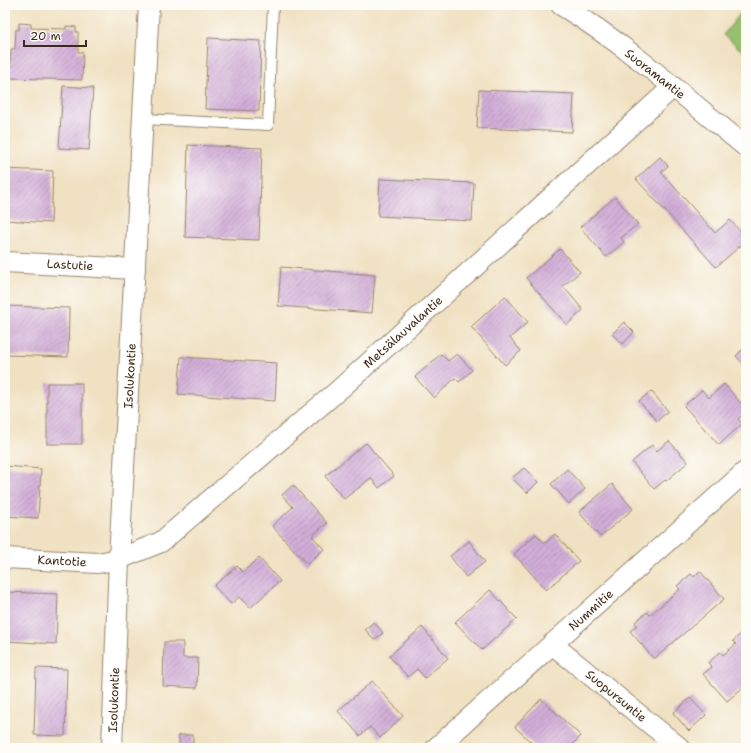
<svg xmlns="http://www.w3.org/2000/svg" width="751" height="753" font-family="'Shantell Sans',sans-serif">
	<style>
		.garden { fill: #96c16e; stroke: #687646 }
		.building { fill: url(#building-hatch) }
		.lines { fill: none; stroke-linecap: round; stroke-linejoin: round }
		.lane-casing { stroke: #968670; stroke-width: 12 }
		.street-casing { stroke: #968670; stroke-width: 22 }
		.lane { stroke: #fff; stroke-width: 10 }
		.street { stroke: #fff; stroke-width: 20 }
		.labels { text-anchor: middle; stroke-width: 3; stroke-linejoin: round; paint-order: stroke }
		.street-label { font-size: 12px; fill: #3b2a1e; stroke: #fdfcf7 }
	</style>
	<defs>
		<pattern id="building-hatch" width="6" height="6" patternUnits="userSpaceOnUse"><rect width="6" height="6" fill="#d1add8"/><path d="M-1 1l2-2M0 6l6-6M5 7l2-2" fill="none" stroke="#ab8daf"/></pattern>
	</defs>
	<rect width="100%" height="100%" fill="#fdfcf7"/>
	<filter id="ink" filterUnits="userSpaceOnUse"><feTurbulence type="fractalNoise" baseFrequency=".025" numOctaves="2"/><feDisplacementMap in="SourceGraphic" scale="8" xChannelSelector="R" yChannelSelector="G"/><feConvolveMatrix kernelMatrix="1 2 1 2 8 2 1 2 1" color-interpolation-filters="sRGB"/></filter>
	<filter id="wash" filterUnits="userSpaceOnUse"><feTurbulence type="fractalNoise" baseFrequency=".012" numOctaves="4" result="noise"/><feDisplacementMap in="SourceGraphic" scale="16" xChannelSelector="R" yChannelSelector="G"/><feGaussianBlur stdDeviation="0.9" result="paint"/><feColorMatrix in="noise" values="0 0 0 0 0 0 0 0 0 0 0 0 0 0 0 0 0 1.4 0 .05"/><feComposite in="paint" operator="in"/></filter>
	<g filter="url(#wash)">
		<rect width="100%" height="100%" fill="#f0e1c2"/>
		<polygon class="garden" points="746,7 746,54 723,35"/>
		<g id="blocks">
			<g class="building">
				<polygon points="19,23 31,24 31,28 66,29 66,26 76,27 76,32 78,32 78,52 83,53 82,80 10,78 11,49 15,49 16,29 19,30"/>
				<polygon points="208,38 261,41 259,111 205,109"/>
				<polygon points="63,86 93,88 89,150 59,148"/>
				<polygon points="479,90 574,94 572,132 477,128"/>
				<polygon points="188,145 262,148 259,240 185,237"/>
				<polygon points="660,157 668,166 661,172 715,233 730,220 746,237 746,241 716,267 636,179"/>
				<polygon points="5,169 53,171 51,223 5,220"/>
				<polygon points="380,179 474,183 472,221 378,216"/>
				<polygon points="615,197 638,224 621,238 624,242 606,257 580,227"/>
				<polygon points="560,249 580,272 563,286 583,310 567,325 526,278"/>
				<polygon points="281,267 375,275 372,313 278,306"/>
				<polygon points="505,296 528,322 510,338 521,351 505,365 471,327"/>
				<polygon points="5,306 69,308 68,357 5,355"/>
				<polygon points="624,322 634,332 623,344 612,334"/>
				<polygon points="746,346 746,367 736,356"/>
				<polygon points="441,354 448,361 457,354 472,370 459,382 455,378 434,398 415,377"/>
				<polygon points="181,357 277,363 275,401 178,394"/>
				<rect x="47" y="383" width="35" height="61"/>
				<polygon points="724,384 746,409 746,412 738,419 742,424 719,445 684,406 702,390 709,398"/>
				<polygon points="651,391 668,411 657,421 639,401"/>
				<polygon points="669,441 688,462 666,481 665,480 654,489 632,462 652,445 657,451"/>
				<polygon points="366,443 394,476 379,488 371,478 344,499 325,476"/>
				<polygon points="5,466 41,469 38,518 5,516"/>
				<polygon points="524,468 538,482 527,493 512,478"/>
				<polygon points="567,469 585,489 569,504 551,484"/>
				<polygon points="612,484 633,509 600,537 579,512"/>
				<polygon points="293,485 327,523 312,536 324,549 307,564 272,526 293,507 282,495"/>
				<polygon points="536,534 545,543 555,534 579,561 546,590 514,554"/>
				<polygon points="469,541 485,562 466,577 450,556"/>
				<polygon points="259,558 280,581 250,608 239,597 231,604 214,586 237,566 243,572"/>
				<polygon points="700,571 724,599 654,659 630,631 637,625 635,622 647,612 650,615 680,589 677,586 691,574 694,577"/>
				<polygon points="490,590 517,619 482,650 455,622"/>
				<polygon points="5,592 58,594 56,644 5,641"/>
				<polygon points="374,622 383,633 374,640 365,629"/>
				<polygon points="422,627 448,658 425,678 417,669 408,677 389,656"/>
				<polygon points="746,629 746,685 727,701 703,674 712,667 708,663 720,652 723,655 736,644 733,641"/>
				<polygon points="164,642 183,642 183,658 198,658 197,688 163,686"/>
				<polygon points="36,668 67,669 65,736 34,735"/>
				<polygon points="372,681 403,716 380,738 370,727 360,736 338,711"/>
				<polygon points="690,698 706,715 689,731 673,713"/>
				<polygon points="541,699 581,736 569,748 537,748 515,727"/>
				<rect x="179" y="735" width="14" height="13"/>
			</g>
		</g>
	</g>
	<g filter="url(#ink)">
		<use href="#blocks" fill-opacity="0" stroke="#968670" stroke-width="1"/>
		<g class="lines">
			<g class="lane-casing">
				<polyline id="lane" points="143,119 268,125 273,5"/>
			</g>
			<g class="street-casing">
				<g id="street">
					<path d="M561,5c66,40 125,93 185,142"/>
					<polyline points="5,262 135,269"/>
					<polyline points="5,558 98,563 119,559 161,542 341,388 673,87"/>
					<polyline points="552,644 680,748"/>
					<polyline points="112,748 119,559 149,5"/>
					<polyline points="436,748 746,471"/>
				</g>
			</g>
			<use href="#lane" class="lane"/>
			<use href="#street" class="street"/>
		</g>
	</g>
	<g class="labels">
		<g class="street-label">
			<text transform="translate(655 74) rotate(38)" y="4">Suoramantie</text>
			<text transform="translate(70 265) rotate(3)" y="4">Lastutie</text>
			<text transform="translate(403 332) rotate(-42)" y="4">Metsälauvalantie</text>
			<text transform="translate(130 376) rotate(-87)" y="4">Isolukontie</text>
			<text transform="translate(62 561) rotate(3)" y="4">Kantotie</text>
			<text transform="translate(591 610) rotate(-42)" y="4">Nummitie</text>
			<text transform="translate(616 696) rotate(39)" y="4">Suopursuntie</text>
			<text transform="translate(114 700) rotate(-88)" y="4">Isolukontie</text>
		</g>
	</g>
	<rect width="751" height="753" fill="none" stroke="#fdfcf7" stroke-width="20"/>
	<path d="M24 40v6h62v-6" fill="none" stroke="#3b2a1e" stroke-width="2"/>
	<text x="30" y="40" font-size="12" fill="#3b2a1e" stroke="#fdfcf7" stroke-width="3" paint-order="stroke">20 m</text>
</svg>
